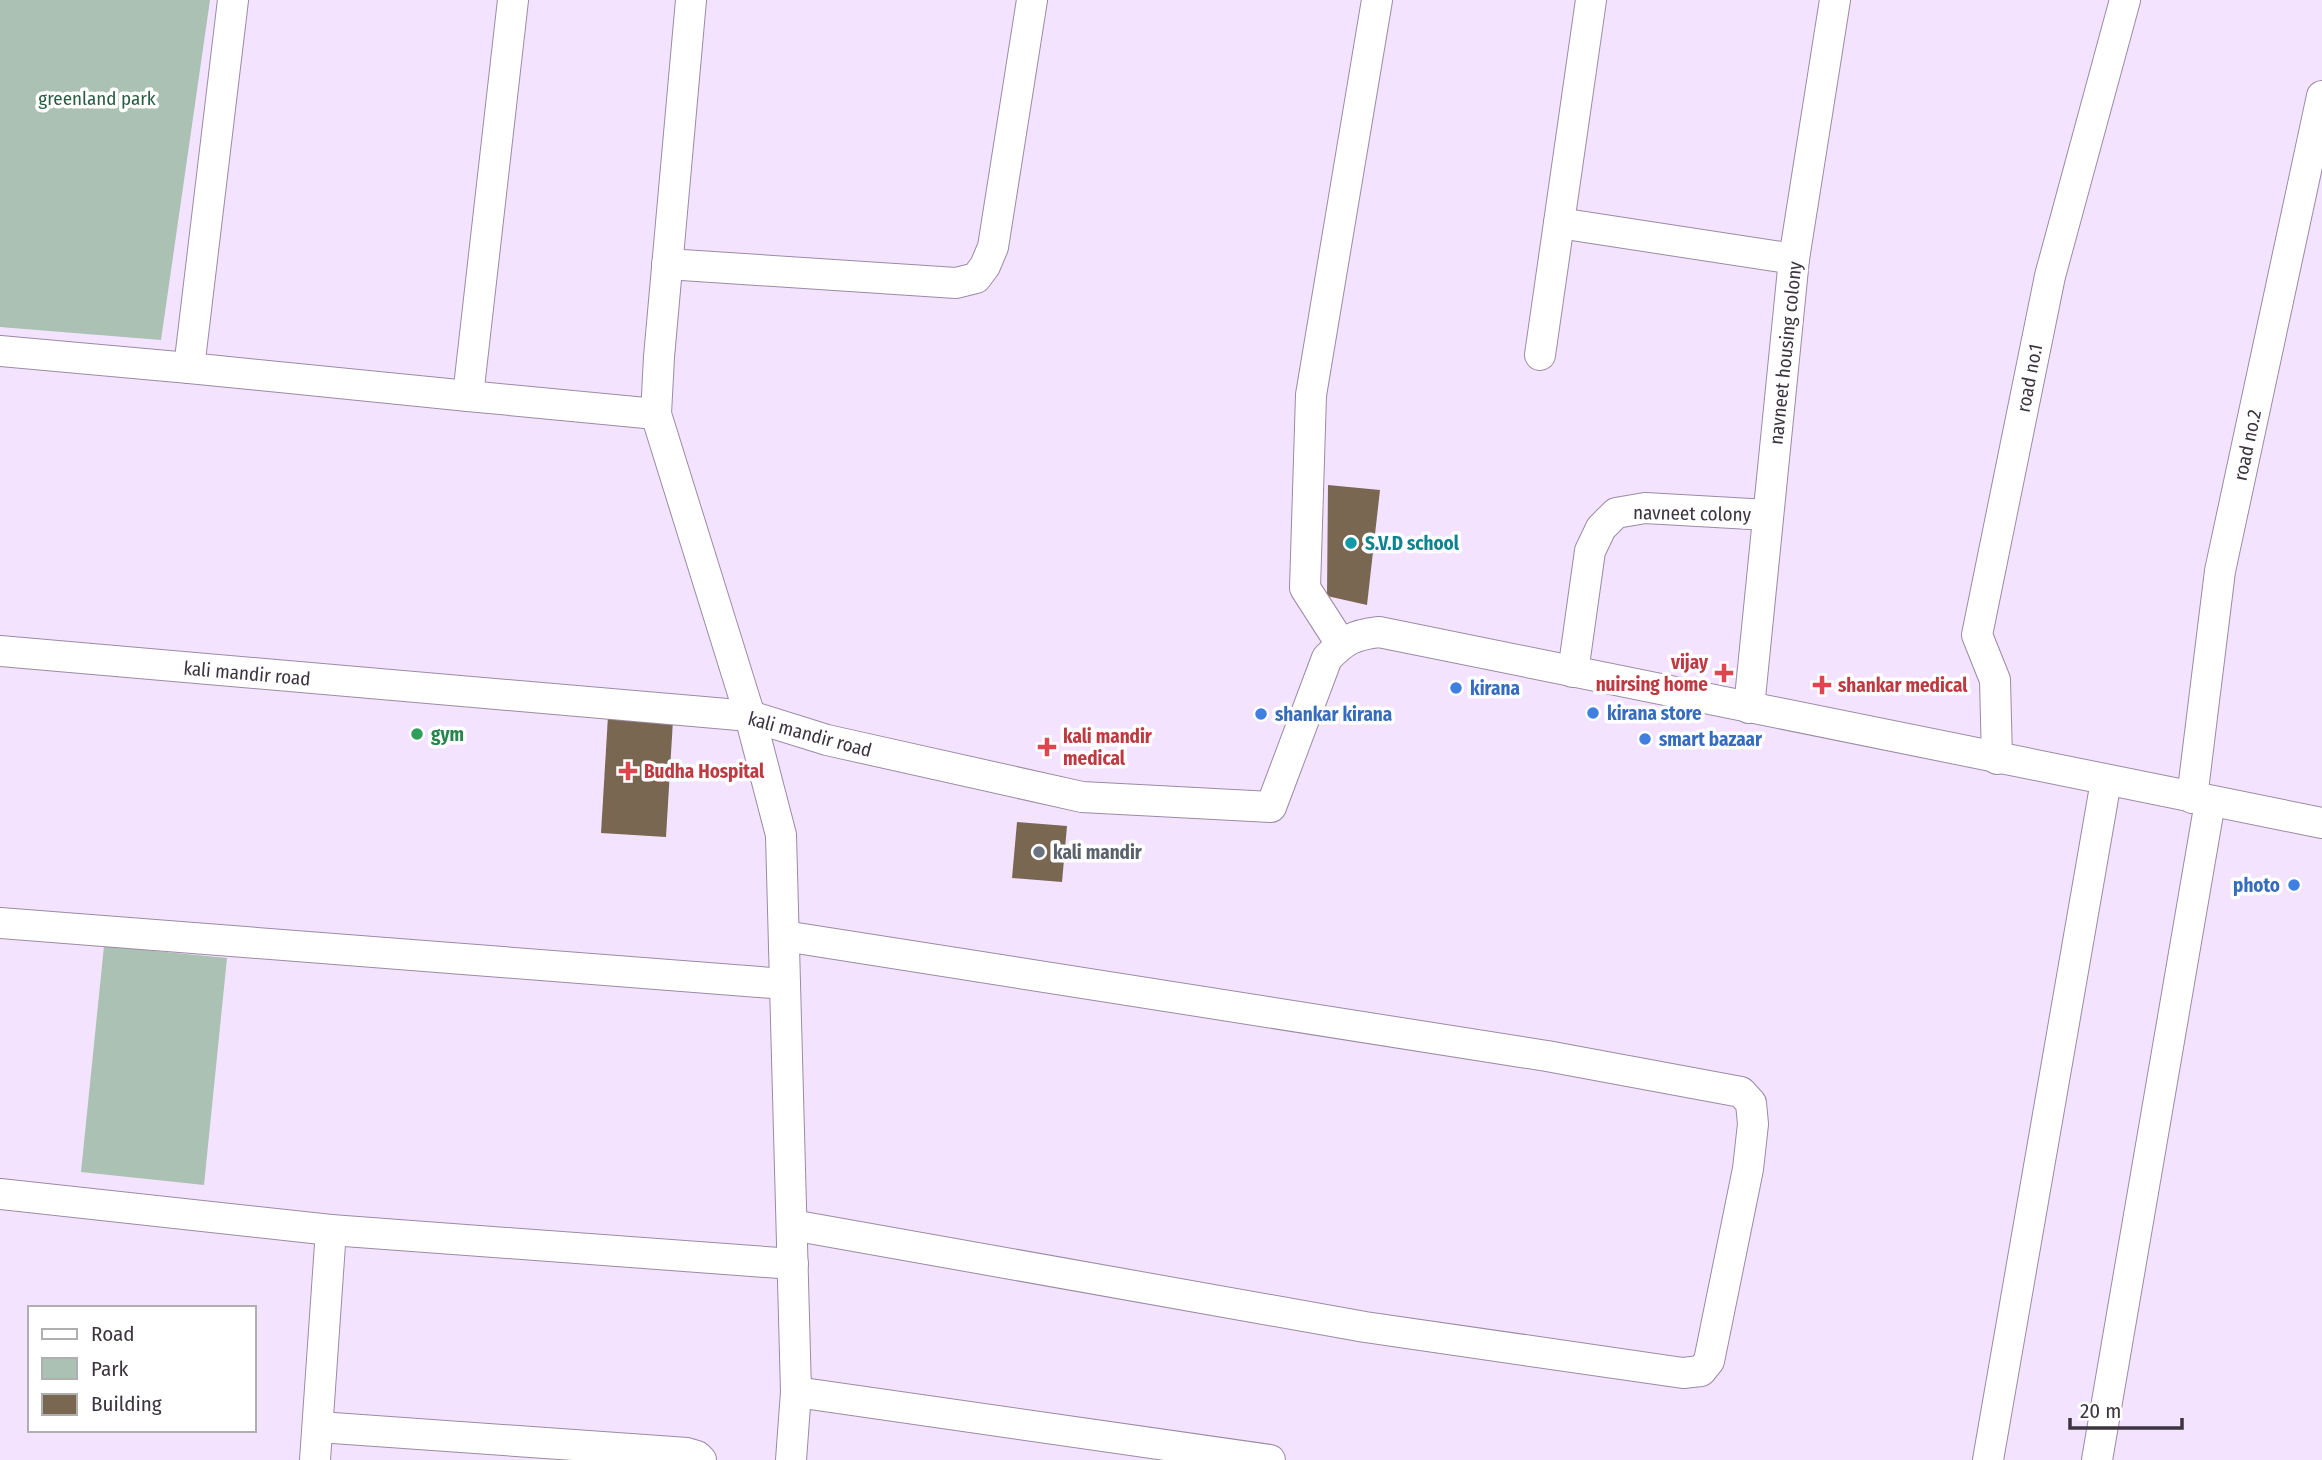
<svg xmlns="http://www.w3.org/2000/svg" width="2322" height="1460" font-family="'Fira Sans Condensed',sans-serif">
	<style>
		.green { fill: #aac1b3 }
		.building { fill: #796751 }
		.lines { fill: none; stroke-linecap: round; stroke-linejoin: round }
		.minor-casing { stroke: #9a8ba3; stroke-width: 32 }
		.minor { stroke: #fff; stroke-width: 30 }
		.culture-dot { fill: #0f9aa8; stroke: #fff; stroke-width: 2.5 }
		.health-dot { fill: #e0444e; stroke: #fff; stroke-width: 2.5 }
		.shop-dot { fill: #3f7fe0; stroke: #fff; stroke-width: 2.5 }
		.leisure-dot { fill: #2e9e5b; stroke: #fff; stroke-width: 2.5 }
		.worship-dot { fill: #6b7280; stroke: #fff; stroke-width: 2.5 }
		.labels { text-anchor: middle; stroke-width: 7; stroke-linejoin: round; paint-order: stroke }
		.park-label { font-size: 19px; fill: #2a5e44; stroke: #fff }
		.street-label { font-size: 19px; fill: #3c353f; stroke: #fff }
		.culture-label { font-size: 19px; font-weight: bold; fill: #0d838f; stroke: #fff; text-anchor: start }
		.health-label { font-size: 19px; font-weight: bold; fill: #be3a42; stroke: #fff; text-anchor: start }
		.shop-label { font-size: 19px; font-weight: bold; fill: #366cbe; stroke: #fff; text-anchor: start }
		.leisure-label { font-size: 19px; font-weight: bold; fill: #27864d; stroke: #fff; text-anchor: start }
		.worship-label { font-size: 19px; font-weight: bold; fill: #5b616d; stroke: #fff; text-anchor: start }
	</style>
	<rect width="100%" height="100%" fill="#f4e3fe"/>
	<g class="green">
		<polygon points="0,0 210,0 161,340 0,327"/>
		<polygon points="104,946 227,958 204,1185 81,1172"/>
	</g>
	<g class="building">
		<polygon points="1328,485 1380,490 1367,605 1327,596"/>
		<polygon points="608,716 673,720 666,837 601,833"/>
		<polygon points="1017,822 1067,826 1062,882 1012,878"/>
	</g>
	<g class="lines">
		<g class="minor-casing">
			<g id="minor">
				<polyline points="513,0 468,396 656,414"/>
				<polyline points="691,0 659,357 656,414 750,716 781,835 796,1392 791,1460"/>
				<polyline points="1559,223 1794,259"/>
				<polyline points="667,264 956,283 976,278 985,266 993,247 1032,0"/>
				<polyline points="0,351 189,368 233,0"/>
				<polyline points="1540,355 1591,0"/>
				<polyline points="189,368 468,396"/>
				<polyline points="1341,644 1305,588 1311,395 1377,0"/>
				<path d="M0,651l750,65 77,24 255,57 189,10 56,-149c18,-18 26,-23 52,-26l943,191"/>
				<polyline points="1573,672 1590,551 1601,528 1616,513 1645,508 1768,515"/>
				<polyline points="1749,708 1794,259 1835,0"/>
				<polyline points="1997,759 1995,680 1977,635 2050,276 2125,0"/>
				<polyline points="2192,798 2220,571 2322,96"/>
				<polyline points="0,923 785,984"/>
				<polyline points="784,936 1547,1056 1741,1092 1751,1103 1753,1124 1748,1169 1709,1361 1701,1371 1683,1373 1365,1327 792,1225"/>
				<polyline points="0,1194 331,1230 793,1264"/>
				<polyline points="796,1392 1270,1460"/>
				<polyline points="319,1427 687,1453 697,1456 701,1460"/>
				<polyline points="315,1460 331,1230"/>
				<polyline points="1988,1460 2106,781"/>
				<polyline points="2097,1460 2210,802"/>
			</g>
		</g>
		<use href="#minor" class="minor"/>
	</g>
	<circle class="culture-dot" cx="1351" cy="543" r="7"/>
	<g class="health-dot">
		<path d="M1720.5 662.5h7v7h7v7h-7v7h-7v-7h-7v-7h7z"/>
		<path d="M1818.5 674.5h7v7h7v7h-7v7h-7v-7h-7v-7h7z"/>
		<path d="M1043.5 736.5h7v7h7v7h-7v7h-7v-7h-7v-7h7z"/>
		<path d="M624.5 760.5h7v7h7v7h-7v7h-7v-7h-7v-7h7z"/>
	</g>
	<g class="shop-dot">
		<circle cx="1456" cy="688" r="7"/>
		<circle cx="1593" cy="713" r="7"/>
		<circle cx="1261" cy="714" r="7"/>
		<circle cx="1645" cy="739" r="7"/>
		<circle cx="2294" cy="885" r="7"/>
	</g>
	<circle class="leisure-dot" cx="417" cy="734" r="7"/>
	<circle class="worship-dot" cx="1039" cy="852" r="7"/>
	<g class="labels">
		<g class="park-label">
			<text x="97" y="105">greenland park</text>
		</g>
		<g class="street-label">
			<text transform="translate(1785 353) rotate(-84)" y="7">navneet housing colony</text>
			<text transform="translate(2029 378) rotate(-79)" y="7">road no.1</text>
			<text transform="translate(2247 445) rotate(-78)" y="7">road no.2</text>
			<text transform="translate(1692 513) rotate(1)" y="7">navneet colony</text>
			<text transform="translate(247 673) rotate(5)" y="7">kali mandir road</text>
			<text transform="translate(810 734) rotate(15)" y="7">kali mandir road</text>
		</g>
		<g class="culture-label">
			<text x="1365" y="550">S.V.D school</text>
		</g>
		<g class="health-label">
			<text x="1708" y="669" text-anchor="end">vijay<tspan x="1708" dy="22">nuirsing home</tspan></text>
			<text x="1838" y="692">shankar medical</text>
			<text x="1063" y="743">kali mandir<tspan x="1063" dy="22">medical</tspan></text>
			<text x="644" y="778">Budha Hospital</text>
		</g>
		<g class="shop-label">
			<text x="1470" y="695">kirana</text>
			<text x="1607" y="720">kirana store</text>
			<text x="1275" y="721">shankar kirana</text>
			<text x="1659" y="746">smart bazaar</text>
			<text x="2280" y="892" text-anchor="end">photo</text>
		</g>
		<g class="leisure-label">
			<text x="431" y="741">gym</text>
		</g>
		<g class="worship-label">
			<text x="1053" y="859">kali mandir</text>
		</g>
	</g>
	<rect x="28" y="1306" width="228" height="126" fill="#ffffff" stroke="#b1aeb2" stroke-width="2"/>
	<rect x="42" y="1329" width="35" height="10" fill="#ffffff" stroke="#b1aeb2" stroke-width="2"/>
	<text x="91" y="1341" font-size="21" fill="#3c353f">Road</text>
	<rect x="42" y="1358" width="35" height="21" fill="#aac1b3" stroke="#b1aeb2" stroke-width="2"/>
	<text x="91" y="1376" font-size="21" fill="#3c353f">Park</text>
	<rect x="42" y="1394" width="35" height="21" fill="#796751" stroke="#b1aeb2" stroke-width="2"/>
	<text x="91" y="1411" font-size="21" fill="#3c353f">Building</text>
	<path d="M2070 1418v10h112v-10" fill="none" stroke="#3c353f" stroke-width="3.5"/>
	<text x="2080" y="1418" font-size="21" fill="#3c353f" stroke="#ffffff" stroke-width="5" paint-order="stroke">20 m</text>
</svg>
